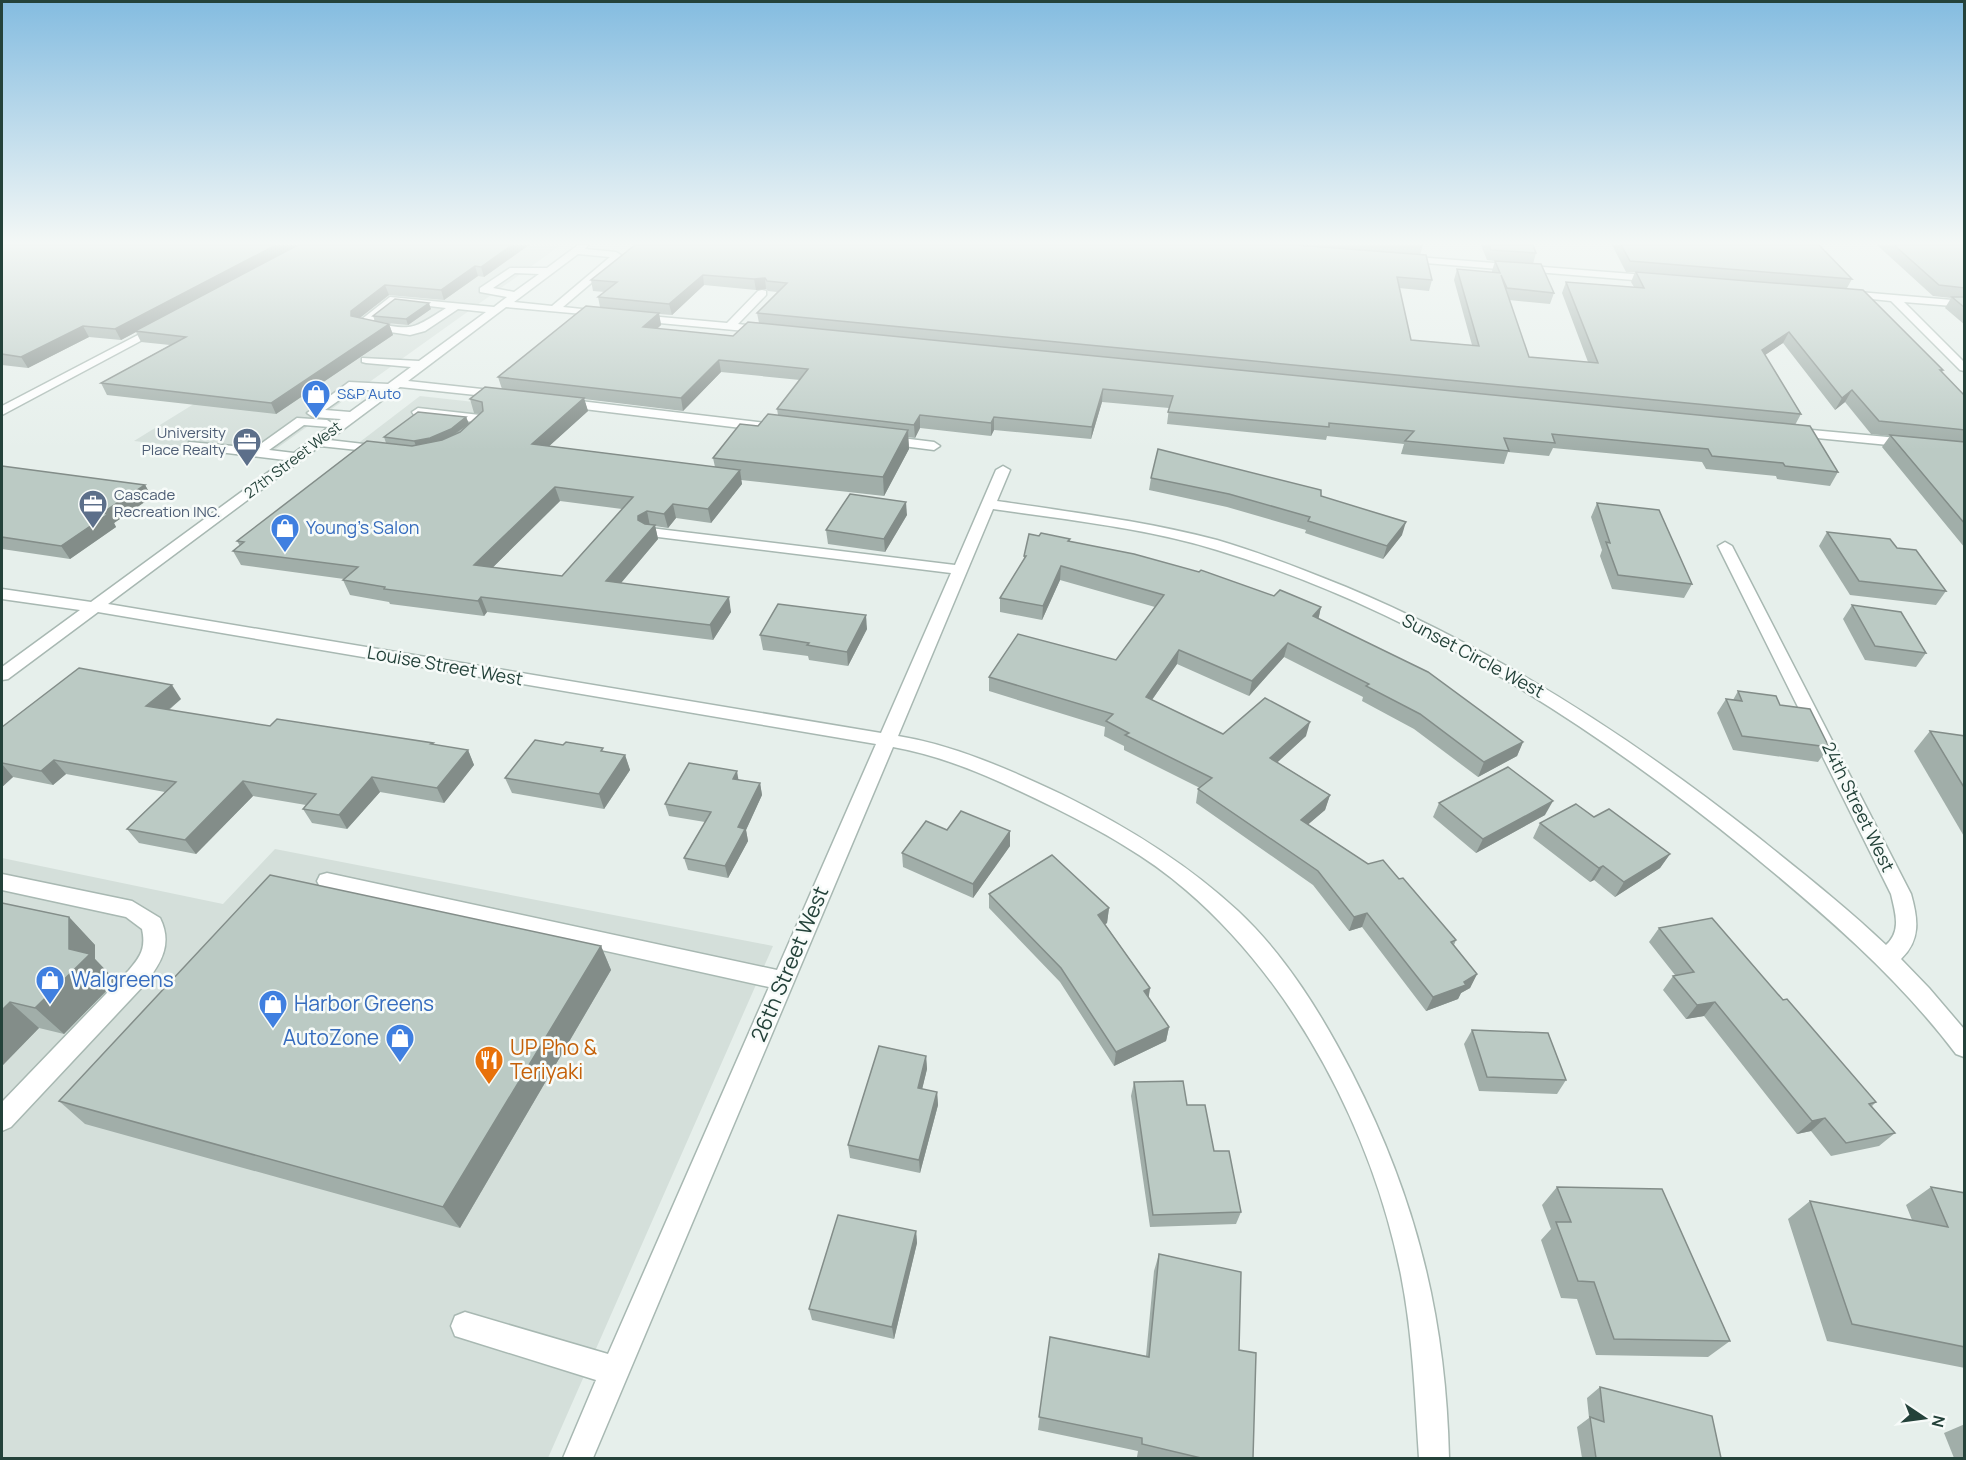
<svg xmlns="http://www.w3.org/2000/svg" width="1966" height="1460" font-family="Manrope,sans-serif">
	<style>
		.built { fill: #d4dfda }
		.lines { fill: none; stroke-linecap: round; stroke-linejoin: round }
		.minor-casing { stroke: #a8b8b2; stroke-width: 3 }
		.minor { fill: #fff; fill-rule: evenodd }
		.wall { fill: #a1aea9; fill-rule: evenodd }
		.shaded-wall { fill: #838d89 }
		.building { fill: #bbcac4; stroke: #838d89; stroke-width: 1.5; fill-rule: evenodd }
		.labels { text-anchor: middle; stroke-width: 5; stroke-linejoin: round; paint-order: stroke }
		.far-shop-label { font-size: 15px; fill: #366cbe; stroke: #f7fbf9; text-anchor: start }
		.far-service-label { font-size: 15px; fill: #4e5e75; stroke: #f7fbf9; text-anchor: end }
		.far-street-label { font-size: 15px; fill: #24423a; stroke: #f7fbf9 }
		.shop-label { font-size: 18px; fill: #366cbe; stroke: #f7fbf9; text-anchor: start }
		.street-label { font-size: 18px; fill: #24423a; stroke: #f7fbf9 }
		.near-street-label { font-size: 21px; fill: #24423a; stroke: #f7fbf9 }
		.near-shop-label { font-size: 21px; fill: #366cbe; stroke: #f7fbf9; text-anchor: start }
		.near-food-label { font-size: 21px; fill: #c56008; stroke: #f7fbf9; text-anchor: start }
	</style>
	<rect width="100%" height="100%" fill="#e6efeb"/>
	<g class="built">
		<polygon points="451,245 561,245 266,456 134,441 252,368 343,331"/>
		<polygon points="420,396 510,406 457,461 352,448"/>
		<polygon points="275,849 773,946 548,1458 2,1458 2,858 223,904"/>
	</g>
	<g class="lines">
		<g class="minor-casing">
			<g id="minor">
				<path d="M578,245h10l-3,4 31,3 5,3 -4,6 -54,46 38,4 4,1v4l-99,-9 -98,74 92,10 4,1v6l-104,-11 -71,53 52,6 7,4 -2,3 -66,-7 -212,158 773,129 70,-160 -301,-37 -7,-4 7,-4 305,37 41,-95 7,-4 7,4 -13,31c73,11 148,20 220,39 44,13 87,30 129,47 148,62 282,148 408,247 45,36 91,72 132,111 16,-14 9,-33 5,-51l-173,-348 7,-4 7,4 179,348c7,25 10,46 -10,65l28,29 35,41v28l-8,-3c-59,-78 -132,-140 -207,-202 -159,-129 -334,-242 -532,-302 -72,-22 -149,-30 -224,-41l-95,227c56,9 112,34 163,58 65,32 124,68 177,117 48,45 84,104 114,162 64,125 94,244 97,385h-30c-4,-61 -6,-122 -18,-183 -28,-141 -105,-291 -215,-385 -39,-34 -85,-59 -131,-82 -51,-25 -105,-51 -162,-61l-300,711h-30l33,-78 -141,-44 -4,-10 4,-10 10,-4 143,42 161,-367 -442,-98 -7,-2 -3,-6 3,-6 7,-2 450,97 99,-226 -778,-132 -90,67 -6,1v-13l78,-57 -78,-11v-10l89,13 194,-142 -91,-11 -5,-1 -1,-3 1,-3 66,6 42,-30 30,2 6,4 8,-5 -28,-2 -6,-4 42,-31 39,2 23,-17 -45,-4 -4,-1v-4l57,3 67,-49 -28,-3 -33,22 -15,4 -53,-8v-4l33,-26 104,10 13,-10 -27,-5v-4l30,-20h37zM578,254l32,3 -58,49 -38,-4zM515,273l24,1 -25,18 -21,-4zM396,302l50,6c-37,24 -33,21 -76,15zM355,389l24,2 -29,21 -25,-2zM304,425l25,2 -35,26 -25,-3z"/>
				<polygon points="1404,256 1658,276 1663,279 1658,282 1401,261 1401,257"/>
				<polygon points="762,290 766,291 766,295 738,324 770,328 771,330 766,333 638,321 633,318 638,315 727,323 758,291"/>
				<polygon points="1847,291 1964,301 1964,307 1904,302 1964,362 1964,371 1960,370 1891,301 1843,296 1842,294"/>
				<polygon points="159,324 163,325 163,329 2,415 2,406"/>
				<polygon points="563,399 783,425 789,429 783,433 559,406 557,403"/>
				<polygon points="418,408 480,415 484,416 486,423 472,436 468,437 462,433 474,422 414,415 412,412"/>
				<polygon points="1790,428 1909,439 1915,443 1909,447 1786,435 1784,432"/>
				<polygon points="885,436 934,442 940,446 934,450 880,443 879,440 880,437"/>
				<path d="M2,874l130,27 28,17c13,26 1,45 -15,66l-134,143 -9,4v-29l127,-132c12,-14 17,-22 13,-41l-16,-12 -124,-27z"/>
			</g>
		</g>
		<use href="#minor" class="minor"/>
	</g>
	<g class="wall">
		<polygon points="2,245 529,245 484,277 478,276 444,300 389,295 359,318 375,321 373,316 431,309 408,325 377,322 389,324 393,335 276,414 107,395 101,383 170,345 141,342 136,332 121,340 89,337 28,368 2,365"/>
		<path d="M1299,245h124l-3,10 12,25 -3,11 -30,-3 12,52 61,5 -18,-65 3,-11 35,4v-2l3,-10 -8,-1 -6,-15h52l3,8 -3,11 21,29 -4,11 -41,-4 20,57 59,5 -26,-69 4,-11 68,5 -3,-5 4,-10h-9l-14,-27h207l33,34 -5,9 96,82 -1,2 23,24v152l-83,-101 8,-11 -19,-2 -26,-32 -10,8 -52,-67 -18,12 36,59 -6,11 43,47 -8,14 -53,-7 -1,-3 -70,-7 -4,-7 -149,-14 -4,8 -41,-4 -4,12 -103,-10 3,-10 -77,-8 -1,4 -159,-16 2,-16 -67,-6 -11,37 -97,-9 -3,6 -71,-8 -5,10 -7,-1 1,12 -25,47 -143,-16 1,4 -31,39 -35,-5 -8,10 -13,-2 3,13 -37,44 110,29 -18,28 -226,-28 -3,4 -94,-12 -1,-2 -39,-7 -7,-15 1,-1 -103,-14 -8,-14 7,-5 -3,-5 149,-98 -2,-6 82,-20 3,7 -13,10 4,-2 20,-18 -6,-1 -4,-14 32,-10 -4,-12 102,-70 -2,-10 7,-5 -12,-1 -2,-11zM704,285l52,5 10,-1 2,2 9,1 -20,21 2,10 -26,13 -76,-7 4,-4 -2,-11 13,1zM721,372l79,8 -23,29 1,6 -20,11 -45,32 2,9 -166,-21 39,-35 -4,-12 99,12zM560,501l62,8 -60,67 -69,-9z"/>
		<polygon points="1877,245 1965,245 1965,325 1945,308 1951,298 1933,296"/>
		<polygon points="2,466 145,485 152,497 114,523 116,527 70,559 2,549"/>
		<polygon points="1151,478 1321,496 1402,535 1383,559 1305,533 1306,530 1227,507 1149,490"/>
		<polygon points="1597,503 1692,584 1684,598 1612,589 1600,556 1602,550 1591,517"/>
		<polygon points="907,515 885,552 828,544 826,530"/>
		<polygon points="1827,532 1897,548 1946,591 1936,605 1850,595 1819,546"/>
		<polygon points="1039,536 1070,539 1070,542 1274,596 1321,607 1318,619 1523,742 1517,756 1478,777 1414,729 1362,701 1363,697 1284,657 1249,696 1177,664 1152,700 1223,734 1306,736 1277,762 1330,795 1325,810 1308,824 1368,864 1399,879 1456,940 1454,945 1477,974 1470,988 1461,993 1458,999 1426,1011 1362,927 1349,931 1313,885 1196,803 1198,789 1200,788 1124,750 1124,746 1104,736 1105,727 989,691 989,677 1116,660 1155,607 1060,580 1042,620 1000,612 1000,598 1024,560 1024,556"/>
		<polygon points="1852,605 1926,653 1916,667 1865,660 1843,619"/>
		<polygon points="867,629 848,666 809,660 808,656 763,650 760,635"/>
		<polygon points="1738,691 1829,747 1818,762 1733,750 1717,713 1726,699 1733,700"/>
		<polygon points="181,699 169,710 270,726 433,743 434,745 468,750 474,765 444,803 380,792 347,829 312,823 303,809 306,805 253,796 196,854 139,843 127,829 165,792 66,774 53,785 13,777 2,787 2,727"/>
		<polygon points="1930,731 1965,736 1965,838 1914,751"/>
		<polygon points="604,752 625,755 630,770 604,809 512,793 505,778"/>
		<polygon points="739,780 760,783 762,795 746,830 748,841 728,878 688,870 684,858 705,822 669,816 665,804"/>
		<polygon points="1439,803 1545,815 1476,853 1433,817"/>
		<polygon points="1594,817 1670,854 1660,868 1615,897 1594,880 1590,882 1533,838 1540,823"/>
		<polygon points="947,830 1010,846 973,898 903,867 902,853"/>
		<polygon points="989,894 1109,908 1107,923 1105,924 1150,988 1148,998 1169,1027 1166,1041 1114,1066 1060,982 989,908"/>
		<polygon points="2,903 69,917 95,945 95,959 116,981 64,1034 39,1028 2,1066"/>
		<polygon points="1659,928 1783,1000 1876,1102 1872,1106 1895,1133 1879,1146 1831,1156 1811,1131 1797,1134 1704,1016 1686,1019 1663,990 1673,976 1675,975 1649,942"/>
		<polygon points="601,946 611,970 460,1228 85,1124 59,1101"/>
		<polygon points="1472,1030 1566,1080 1557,1094 1479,1091 1464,1044"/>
		<polygon points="926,1056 927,1069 922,1089 937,1092 938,1105 920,1173 850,1158 848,1145"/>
		<polygon points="1134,1082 1187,1105 1214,1151 1241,1212 1236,1224 1150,1227 1131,1096"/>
		<polygon points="1557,1187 1730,1341 1708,1357 1596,1355 1577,1299 1561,1298 1541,1240 1551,1229 1542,1205"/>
		<polygon points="1931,1187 1965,1193 1965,1368 1827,1341 1788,1219 1810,1201 1912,1220 1906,1205"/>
		<polygon points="916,1231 917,1243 894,1339 812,1320 809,1309"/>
		<polygon points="1159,1254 1239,1350 1253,1458 1143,1458 1137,1457 1138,1451 1038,1430 1050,1337 1146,1356 1154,1271"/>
		<polygon points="1600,1387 1721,1458 1582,1458 1577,1427 1589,1418 1587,1398"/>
		<polygon points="1965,1424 1965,1458 1954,1458 1944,1433"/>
	</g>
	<g class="shaded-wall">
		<polygon points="276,245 299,245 121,340 115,329"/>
		<polygon points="512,245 529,245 484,277 481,267"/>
		<polygon points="475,266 478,276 444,300 441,290"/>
		<polygon points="703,275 704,285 672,315 669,304"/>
		<polygon points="765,278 766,289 756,290 754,279"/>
		<polygon points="385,285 389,295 356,321 351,316 351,311"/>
		<polygon points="429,303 431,309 408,325 406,319"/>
		<polygon points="659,313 661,325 645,339 643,327"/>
		<polygon points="389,324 393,335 276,414 271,403"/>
		<polygon points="83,326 89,337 28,368 21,357"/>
		<polygon points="1789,332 1783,343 1756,361 1762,350"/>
		<polygon points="719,360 721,372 683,411 681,398"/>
		<polygon points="1103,389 1102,402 1091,439 1092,427"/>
		<polygon points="1852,390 1845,402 1835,410 1842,398"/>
		<polygon points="584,398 588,411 536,458 532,444"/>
		<polygon points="920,415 920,428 915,438 914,425"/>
		<polygon points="466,417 469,424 453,435 433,445 417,448 414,441"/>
		<polygon points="994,417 994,430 991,436 991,423"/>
		<polygon points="908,430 909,449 884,496 883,477"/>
		<polygon points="740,470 742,484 711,523 708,509"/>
		<polygon points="145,485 152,497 114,523 116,527 70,559 61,546 102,513"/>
		<polygon points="555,487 560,501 480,580 474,565"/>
		<polygon points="906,502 907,515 885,552 884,539"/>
		<polygon points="673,504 676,518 668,528 664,514"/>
		<polygon points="647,511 650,526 638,520 638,516"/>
		<polygon points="1406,522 1402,535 1383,559 1387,546"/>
		<polygon points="655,525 658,539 610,596 606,581"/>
		<polygon points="1061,566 1060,580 1042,620 1043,606"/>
		<polygon points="481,597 487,612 484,616 478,601"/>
		<polygon points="729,597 731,612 713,640 710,625"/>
		<polygon points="1321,607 1318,621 1313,616"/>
		<polygon points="866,615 867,629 848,666 847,652"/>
		<polygon points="1288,643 1284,657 1249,696 1252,681"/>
		<polygon points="1179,650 1177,664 1144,711 1146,697"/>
		<polygon points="172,685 181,699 156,720 146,706"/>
		<polygon points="1310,722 1306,736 1267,772 1270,758"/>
		<polygon points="1523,742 1517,756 1478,777 1484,762"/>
		<polygon points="468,750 474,765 444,803 437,788"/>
		<polygon points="625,755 630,770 604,809 599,794"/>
		<polygon points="54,760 66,774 53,785 41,771"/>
		<polygon points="2,764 13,777 2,787"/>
		<polygon points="737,771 739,783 733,779"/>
		<polygon points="372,777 380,792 347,829 339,815"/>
		<polygon points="243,781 253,796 196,854 185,840"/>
		<polygon points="760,783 762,795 746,830 748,841 728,878 725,866 738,827"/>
		<polygon points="1330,795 1325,810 1297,834 1301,820"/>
		<polygon points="1553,801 1545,815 1476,853 1483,839"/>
		<polygon points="1010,831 1010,846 973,898 973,884"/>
		<polygon points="1670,854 1660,868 1615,897 1624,882"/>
		<polygon points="1603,866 1594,880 1590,882 1599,868"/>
		<polygon points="1109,908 1107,923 1096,930 1098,915"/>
		<polygon points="1367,913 1362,927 1349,931 1354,917"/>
		<polygon points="69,917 95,945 95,959 116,981 64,1034 35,1008 69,949"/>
		<polygon points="601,946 611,970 460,1228 443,1207"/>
		<polygon points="1477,974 1470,988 1461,993 1458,999 1426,1011 1433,997 1464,982"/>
		<polygon points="1150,988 1148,1002 1144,991"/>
		<polygon points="10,1002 39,1028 2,1066 2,1010"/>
		<polygon points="1715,1002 1704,1016 1686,1019 1697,1005"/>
		<polygon points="1169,1027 1166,1041 1114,1066 1116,1052"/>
		<polygon points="926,1056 927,1069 919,1102 918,1088"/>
		<polygon points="937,1092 938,1105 920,1173 919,1160"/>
		<polygon points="1825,1118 1811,1131 1797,1134 1812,1121"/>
		<polygon points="916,1231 917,1243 894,1339 892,1327"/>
	</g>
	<g class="building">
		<polygon points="2,245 276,245 115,329 83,326 21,357 2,354"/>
		<polygon points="298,245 512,245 481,267 475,266 441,290 385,285 351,311 351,316 389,324 271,403 101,383 186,337 135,331"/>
		<polygon points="635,245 1297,245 1426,255 1432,280 1397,277 1411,340 1479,346 1457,269 1500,273 1495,261 1541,264 1554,293 1507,288 1501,275 1529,357 1598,363 1566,282 1644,288 1636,272 1863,290 1943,370 1940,370 1965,396 1965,430 1879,421 1852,390 1842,398 1789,332 1762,350 1801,414 757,313 787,283 767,281 765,278 754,279 703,275 669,304 598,297 617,282 591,280"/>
		<polygon points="1489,245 1533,245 1536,253 1491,250"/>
		<polygon points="1621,245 1819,245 1852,279 1630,261"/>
		<polygon points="1894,245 1965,245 1965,288 1939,285"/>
		<polygon points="1952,297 1965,297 1965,308"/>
		<polygon points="395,299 429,303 406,319 373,316"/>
		<polygon points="586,306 659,313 643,327 733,336 748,322 1810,426 1838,472 1785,466 1783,463 1712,456 1708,449 1552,434 1555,443 1504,438 1509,451 1405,441 1414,431 1329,423 1329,427 1168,412 1173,396 1103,389 1092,427 994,417 991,423 920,415 914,425 777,409 808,369 719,360 681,398 498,377"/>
		<path d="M485,387l99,11 -52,46 208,26 -32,39 -35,-5 -9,10 -17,-3 -9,5v4l7,4 10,1 -49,56 123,16 -19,28 -229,-28 -3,4 -94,-12 1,-2 -42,-7 15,-13 -125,-16 11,-9 -7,-1 130,-100 45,5 30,-6 18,-8 23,-21 -1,-9 -12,-3zM555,487l78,10 -71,79 -88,-11z"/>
		<polygon points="418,412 466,417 451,429 430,438 414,441 384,437"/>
		<polygon points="768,414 908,430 883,477 713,458 740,424 758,426"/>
		<polygon points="1890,435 1965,442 1965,524"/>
		<polygon points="1158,449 1321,490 1321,496 1406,522 1387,546 1308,521 1310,517 1229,494 1151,478"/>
		<polygon points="2,466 145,485 102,513 108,514 61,546 2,537"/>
		<polygon points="850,494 906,502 884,539 826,530"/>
		<polygon points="1597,503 1659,510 1692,584 1618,575 1606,542 1610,543"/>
		<polygon points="1827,532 1890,539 1897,548 1916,550 1946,591 1859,581"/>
		<polygon points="1041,533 1070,539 1068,541 1134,554 1199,572 1201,570 1274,596 1280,590 1321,607 1313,616 1428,672 1523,742 1484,762 1420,714 1366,686 1369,684 1288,643 1252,681 1179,650 1146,697 1223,734 1265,698 1310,722 1270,758 1330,795 1301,820 1368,864 1383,860 1399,879 1403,878 1456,940 1451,942 1477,974 1464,982 1466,985 1433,997 1367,913 1354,917 1318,871 1198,789 1212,778 1125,735 1129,733 1106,721 1113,714 989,677 1018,634 1116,660 1164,595 1061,566 1043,606 1000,598 1026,556 1024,556 1029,534 1039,536"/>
		<polygon points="778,604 866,615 847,652 807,645 809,643 760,635"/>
		<polygon points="1852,605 1901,612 1926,653 1875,646"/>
		<polygon points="79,668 172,685 146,706 270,726 277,719 433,743 431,744 468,750 437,788 372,777 339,815 303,809 316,794 243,781 185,840 127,829 176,782 54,760 41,771 2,763 2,727"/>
		<polygon points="1738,691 1776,696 1780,705 1810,709 1829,747 1742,736 1726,699 1742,701"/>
		<polygon points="1930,731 1965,736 1965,789"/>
		<polygon points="535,740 563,745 566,742 603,748 601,751 625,755 599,794 505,778"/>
		<polygon points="689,763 737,771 733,779 760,783 738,827 745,829 725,866 684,858 711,812 665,804"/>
		<polygon points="1508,767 1553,801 1483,839 1439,803"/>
		<polygon points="1576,804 1594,817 1609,809 1670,854 1624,882 1603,866 1599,868 1540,823"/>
		<polygon points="961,811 1010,831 973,884 902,853 926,821 947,830"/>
		<polygon points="1052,855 1109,908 1098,915 1150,988 1144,991 1169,1027 1116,1052 1061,968 989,894"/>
		<polygon points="270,875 601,946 443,1207 59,1101"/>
		<polygon points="2,903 69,917 69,949 90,954 35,1008 10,1002 2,1010"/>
		<polygon points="1712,918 1783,1000 1787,999 1876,1102 1869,1104 1895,1133 1846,1143 1825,1118 1812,1121 1715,1002 1697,1005 1673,976 1694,972 1659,928"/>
		<polygon points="1472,1030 1548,1033 1566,1080 1487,1077"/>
		<polygon points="879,1046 926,1056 918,1088 937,1092 919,1160 848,1145"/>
		<polygon points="1183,1081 1187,1105 1205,1105 1214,1151 1229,1151 1241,1212 1153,1215 1134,1082"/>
		<polygon points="1557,1187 1662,1189 1730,1341 1614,1339 1594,1282 1578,1281 1556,1222 1571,1222"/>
		<polygon points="1931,1187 1965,1193 1965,1347 1852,1324 1810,1201 1948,1227"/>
		<polygon points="838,1215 916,1231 892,1327 809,1309"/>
		<polygon points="1159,1254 1241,1272 1239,1350 1256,1353 1253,1458 1201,1458 1142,1444 1142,1438 1039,1417 1050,1337 1149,1357"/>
		<polygon points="1600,1387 1712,1416 1721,1458 1596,1458 1590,1417 1604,1422"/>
	</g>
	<linearGradient id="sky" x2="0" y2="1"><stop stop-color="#84bce0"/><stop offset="0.54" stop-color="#f4f8f6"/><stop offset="1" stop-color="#f4f8f6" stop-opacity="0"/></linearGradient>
	<rect width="1966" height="450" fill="url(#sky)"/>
	<defs>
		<g id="shop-pin" transform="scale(1.5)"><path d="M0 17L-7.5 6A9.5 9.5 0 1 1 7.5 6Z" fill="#3f7fe0" stroke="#f7fbf9"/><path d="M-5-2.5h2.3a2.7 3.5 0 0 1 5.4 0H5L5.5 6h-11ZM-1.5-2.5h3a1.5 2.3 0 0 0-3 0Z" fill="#fff"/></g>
		<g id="office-pin" transform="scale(1.5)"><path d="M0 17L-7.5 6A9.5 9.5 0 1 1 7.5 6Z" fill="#5c6f8a" stroke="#f7fbf9"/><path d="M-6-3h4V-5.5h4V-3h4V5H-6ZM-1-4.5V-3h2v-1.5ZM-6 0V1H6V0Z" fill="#fff"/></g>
		<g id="restaurant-pin" transform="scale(1.5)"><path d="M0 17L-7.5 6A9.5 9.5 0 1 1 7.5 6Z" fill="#e8710a" stroke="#f7fbf9"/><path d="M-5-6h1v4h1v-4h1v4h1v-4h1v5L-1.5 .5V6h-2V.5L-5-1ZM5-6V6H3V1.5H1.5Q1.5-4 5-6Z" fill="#fff"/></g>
	</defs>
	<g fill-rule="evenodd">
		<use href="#shop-pin" x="316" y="394"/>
		<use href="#office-pin" x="247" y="442"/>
		<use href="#office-pin" x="93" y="504"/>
		<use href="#shop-pin" x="285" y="528"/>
		<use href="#shop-pin" x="50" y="980"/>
		<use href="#shop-pin" x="273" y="1004"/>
		<use href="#shop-pin" x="400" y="1038"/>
		<use href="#restaurant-pin" x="489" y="1060"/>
	</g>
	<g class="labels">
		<g class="far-shop-label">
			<text x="337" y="399">S&amp;P Auto</text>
		</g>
		<g class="far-service-label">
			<text x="226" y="438">University<tspan x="226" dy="17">Place Realty</tspan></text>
			<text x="114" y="500" text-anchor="start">Cascade<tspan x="114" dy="17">Recreation INC.</tspan></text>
		</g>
		<g class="far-street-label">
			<text transform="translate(293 460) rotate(-37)" y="5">27th Street West</text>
		</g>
		<g class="shop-label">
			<text x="306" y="534">Young's Salon</text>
		</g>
		<g class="street-label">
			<text transform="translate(1473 656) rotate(28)" y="6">Sunset Circle West</text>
			<text transform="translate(445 666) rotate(10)" y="6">Louise Street West</text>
			<text transform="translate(1858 807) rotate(64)" y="6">24th Street West</text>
		</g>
		<g class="near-street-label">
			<text transform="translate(790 964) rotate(-67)" y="7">26th Street West</text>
		</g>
		<g class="near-shop-label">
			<text x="71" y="987">Walgreens</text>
			<text x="294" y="1011">Harbor Greens</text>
			<text x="379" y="1045" text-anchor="end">AutoZone</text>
		</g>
		<g class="near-food-label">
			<text x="510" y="1055">UP Pho &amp;<tspan x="510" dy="24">Teriyaki</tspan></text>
		</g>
	</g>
	<rect width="1966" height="1460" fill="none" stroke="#24423a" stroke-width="6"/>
	<g transform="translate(1924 1418) rotate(103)" stroke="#f7fbf9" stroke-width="4.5" paint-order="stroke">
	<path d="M0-4.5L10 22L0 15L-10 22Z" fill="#24423a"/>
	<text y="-9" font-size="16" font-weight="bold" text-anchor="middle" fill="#24423a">N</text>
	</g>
</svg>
